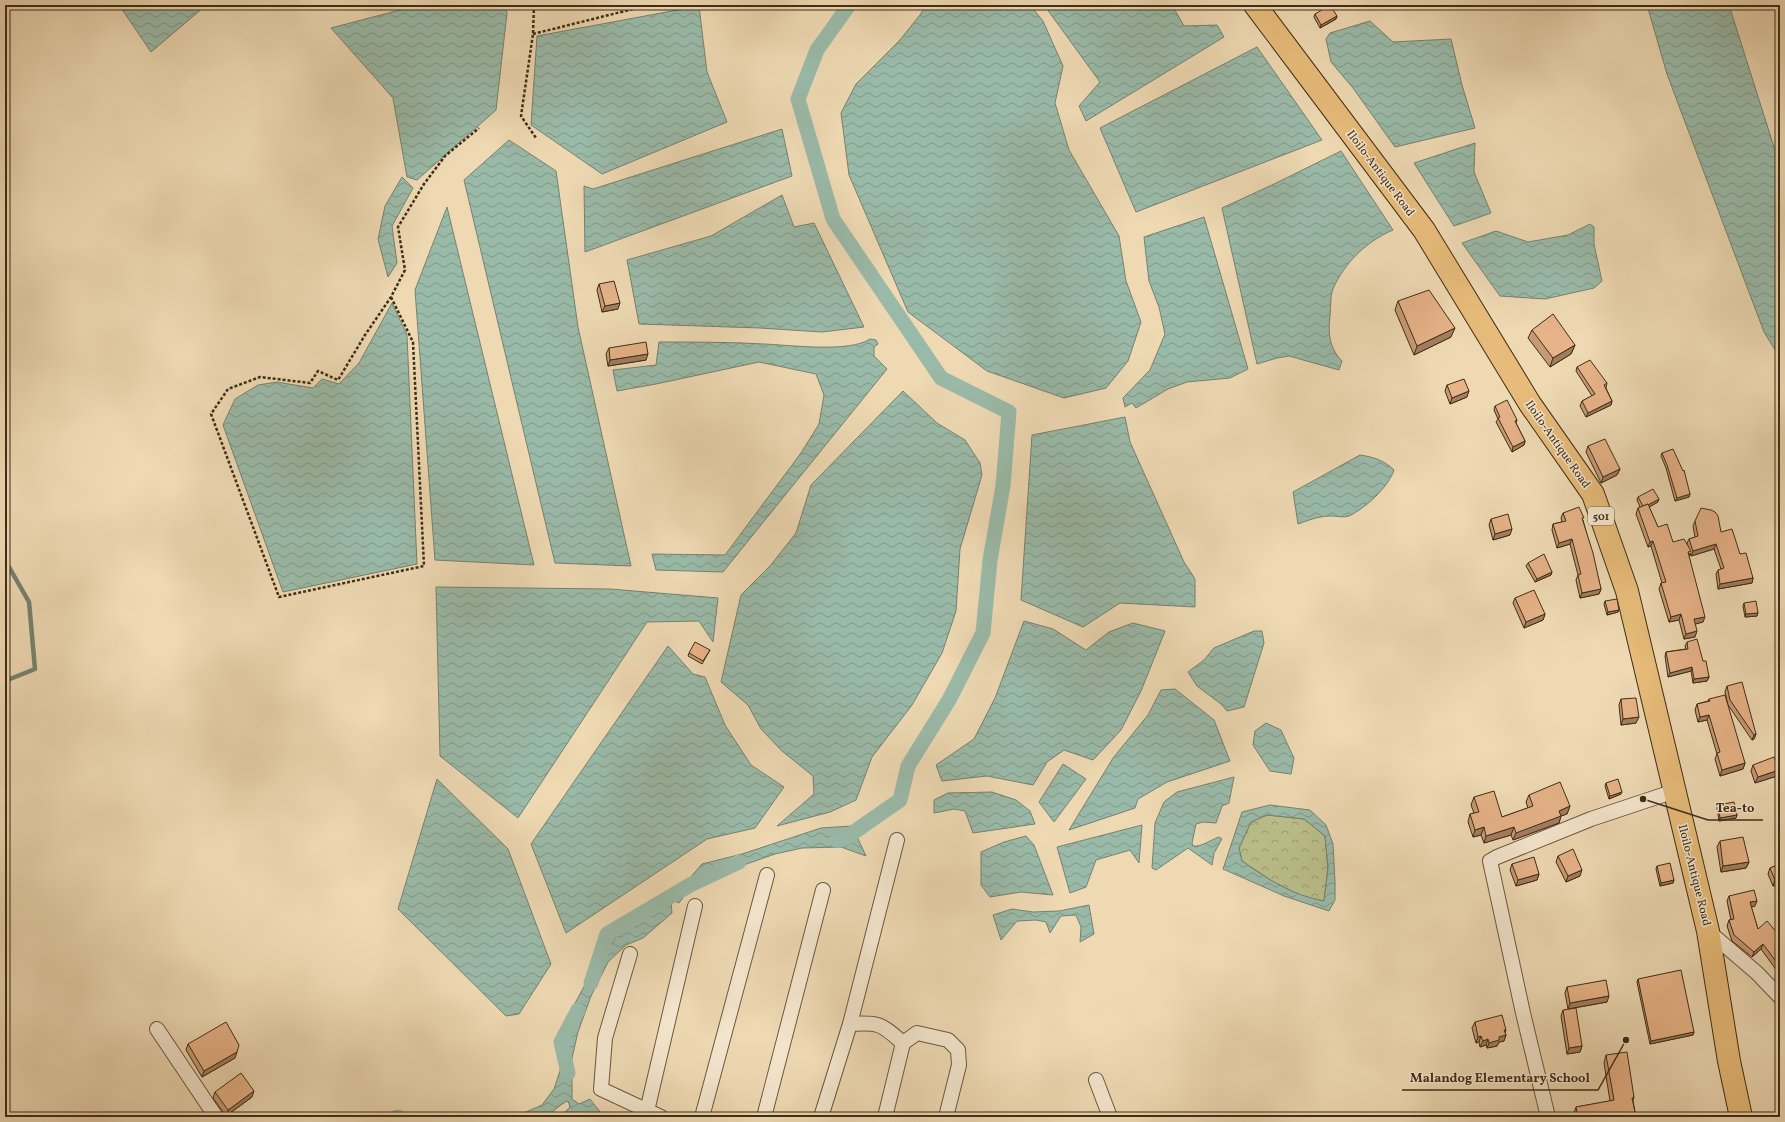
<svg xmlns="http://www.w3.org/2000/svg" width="1785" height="1122" font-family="Vollkorn,serif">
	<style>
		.forest { fill: url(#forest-crowns); stroke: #7d7650 }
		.water { fill: url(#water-waves); stroke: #76826e; fill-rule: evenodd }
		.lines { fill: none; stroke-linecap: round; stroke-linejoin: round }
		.stream { stroke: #76826e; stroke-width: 4.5 }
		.canal { stroke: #9abaa9; stroke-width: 15 }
		.minor-casing { stroke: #6b583d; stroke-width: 16 }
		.primary-casing { stroke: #3f2d16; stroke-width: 24 }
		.path { stroke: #3f2d16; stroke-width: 2.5; stroke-dasharray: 3 2; stroke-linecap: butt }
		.minor { stroke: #f4e6ce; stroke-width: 14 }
		.primary { stroke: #e7bc7a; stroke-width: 22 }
		.wall { fill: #c79a75; stroke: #3f2d16 }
		.shaded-wall { fill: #a27d5f; stroke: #3f2d16 }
		.building { fill: #e7b388; stroke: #3f2d16 }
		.labels { text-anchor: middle; stroke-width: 3; stroke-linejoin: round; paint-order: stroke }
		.shield { fill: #f4e6ce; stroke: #75644d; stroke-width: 1 }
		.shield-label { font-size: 11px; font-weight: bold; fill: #3f2d16 }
		.street-label { font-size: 12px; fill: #3f2d16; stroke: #f4e6ce }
		.leader { fill: none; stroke: #3f2d16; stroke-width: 1.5 }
		.callout-dot { fill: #3f2d16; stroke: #f4e6ce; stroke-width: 1.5 }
		.callout-label { font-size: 13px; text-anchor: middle; font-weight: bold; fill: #3f2d16; stroke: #f4e6ce; stroke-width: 3; stroke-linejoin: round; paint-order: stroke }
	</style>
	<defs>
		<pattern id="forest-crowns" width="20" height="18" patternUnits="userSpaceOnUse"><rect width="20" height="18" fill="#bbbf8b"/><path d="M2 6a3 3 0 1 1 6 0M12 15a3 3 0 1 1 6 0" fill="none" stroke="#999c71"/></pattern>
		<pattern id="water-waves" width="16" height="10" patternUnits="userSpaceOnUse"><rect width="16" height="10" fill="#9abaa9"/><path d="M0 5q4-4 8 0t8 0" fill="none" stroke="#7f9889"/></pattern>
	</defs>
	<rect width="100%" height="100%" fill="#eed9b3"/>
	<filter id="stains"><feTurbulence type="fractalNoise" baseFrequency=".005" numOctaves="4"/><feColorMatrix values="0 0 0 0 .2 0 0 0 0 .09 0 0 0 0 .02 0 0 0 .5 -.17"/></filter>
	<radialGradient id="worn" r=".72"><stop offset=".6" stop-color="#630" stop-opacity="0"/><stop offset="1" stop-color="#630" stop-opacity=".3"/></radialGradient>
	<polygon class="forest" points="1267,815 1304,819 1325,836 1328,868 1324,901 1301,896 1272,881 1242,861 1239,848 1251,822"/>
	<g class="water">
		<polygon points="119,5 237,5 204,7 151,52"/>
		<polygon points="419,5 504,5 507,13 496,110 417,180 407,177 393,98 331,28"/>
		<polygon points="926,5 1030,5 1043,21 1063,66 1055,103 1069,150 1119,236 1126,281 1141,322 1128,361 1106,388 1064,398 987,371 908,312 849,175 841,113 856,84 899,41 920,15"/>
		<polygon points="1044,5 1172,5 1184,26 1217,25 1224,37 1086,121 1079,106 1100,82"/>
		<polygon points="1647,5 1729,5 1780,166 1780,358 1764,332 1667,74"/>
		<polygon points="699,6 707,72 727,122 602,174 531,125 537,36"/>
		<polygon points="1370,21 1393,42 1451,39 1462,85 1475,128 1395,147 1353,88 1331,62 1326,39 1330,33"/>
		<polygon points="1257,47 1322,140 1136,212 1100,128"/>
		<polygon points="782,129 792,176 585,252 584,186 593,189"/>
		<polygon points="509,140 556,171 578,327 631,566 555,563 464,180"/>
		<polygon points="1475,143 1474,172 1491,213 1454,226 1414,163"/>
		<path d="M1341,151l52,79c-26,11 -49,33 -60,59 -3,7 -2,19 -3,27 -2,17 -1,32 12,45l-3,9 -50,-14 -12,2 -20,6 -35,-156 50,-23z"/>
		<polygon points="402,177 413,188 392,226 397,263 388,277 378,239 385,206"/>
		<polygon points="782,195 794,227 814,223 864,327 822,332 760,328 639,324 627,260 711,236"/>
		<polygon points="447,207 534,565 435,560 415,290"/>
		<polygon points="1204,217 1248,369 1230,378 1187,382 1168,389 1136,408 1132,403 1125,407 1123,398 1150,370 1165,334 1159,307 1149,281 1144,237"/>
		<polygon points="1590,224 1594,227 1594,244 1602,281 1594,288 1545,299 1500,296 1462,243 1496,231 1528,242 1568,235"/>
		<polygon points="392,303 407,335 417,564 283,592 223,425 235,399 258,385 277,382 313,388 322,379 339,384 359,363"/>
		<path d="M870,339l6,1 2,4 -4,3v9l13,13 -164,203 -67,-2 -4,-16 73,1 76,-102 18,-29 5,-29 -8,-21 -57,-12 -103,22 -39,7 -4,-21 43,-5 3,-23c35,0 70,0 105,2 26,1 85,9 106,-5z"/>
		<polygon points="903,391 937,423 965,440 980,463 982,475 960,549 956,611 942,653 912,705 872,757 856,800 830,812 777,826 814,794 813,776 782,751 761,729 748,705 721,682 741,595 770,566 796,533 811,485"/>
		<polygon points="1125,417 1130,442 1184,562 1195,579 1195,607 1120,603 1083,627 1021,600 1032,435"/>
		<path d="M1360,455c13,2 24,5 34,15 -5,16 -28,38 -45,46 -5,2 -13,0 -18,0 -12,0 -22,4 -33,8l-5,-32z"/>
		<polygon points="436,587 610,589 718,598 713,642 699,621 647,622 518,818 440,756"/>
		<polygon points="1024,621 1053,629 1086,650 1109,632 1133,623 1165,631 1141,691 1121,730 1093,760 1064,750 1047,762 1033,785 987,776 942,781 936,765 974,739 995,698"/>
		<polygon points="1254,631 1262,631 1264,643 1244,707 1227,711 1221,704 1197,686 1188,672 1204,660 1214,648"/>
		<polygon points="668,646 693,674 705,677 725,725 751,765 784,787 755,828 707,839 566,933 531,844"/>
		<polygon points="1175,689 1214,720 1230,761 1167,782 1138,799 1135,808 1069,830 1113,758 1148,715 1161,690"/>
		<polygon points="1266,723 1281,730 1285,739 1294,758 1291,774 1270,771 1253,745 1255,731"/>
		<polygon points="1063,764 1086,779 1054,822 1039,802"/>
		<path d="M1234,777l-5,26 -7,3 -6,17 -13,-1 -7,2 -4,19 1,3c9,1 17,-6 26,-9l3,2 -8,14 -2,12 -24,-17 -32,22 -4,-2 3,-45 9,-21 13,-10z"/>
		<polygon points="437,779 508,849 551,964 519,1014 506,1016 398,909"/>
		<polygon points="992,792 1016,800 1030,811 1035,824 973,833 965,811 954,809 934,813 934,800 948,793"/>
		<path d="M1270,805l40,5 16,15 7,19 2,37v19l-6,11 -45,-15 -61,-27 19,-57zM1267,815l37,4 21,17 3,32 -4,33c-32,-6 -55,-21 -82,-40l-3,-13 12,-26z"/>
		<polygon points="1142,825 1139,863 1130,850 1096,860 1086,887 1070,893 1057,847"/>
		<polygon points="852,826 866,856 841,847 802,848 775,854 741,866 704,874 693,884 679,903 670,899 689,879 702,864 742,854 821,828"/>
		<polygon points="1026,836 1034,845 1053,895 1021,892 990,897 981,885 981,852 1004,842"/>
		<path d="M671,902l1,11 -29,25 -17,7 -18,17 -17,34 -13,36 -6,26v41l7,5 11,-5 14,18h-44l10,-10 -2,-6c-9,3 -14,12 -24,16 -8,2 -21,0 -29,0l27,-12 12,-16 6,-18 14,-66 17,-31 25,-37 17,-12z"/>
		<polygon points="1089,905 1094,934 1080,942 1081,927 1076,915 1061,916 1050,933 1046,922 1036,920 1017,921 1001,940 993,915 1012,909 1033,912 1059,911"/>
	</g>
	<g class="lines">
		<polyline class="stream" points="5,560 29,602 35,669 5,681"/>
		<g class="canal">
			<polyline points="837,840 844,839 900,800 908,766 949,700 983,633 990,560 1003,486 1009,412 941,378 833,219 798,99 817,50 849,5"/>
			<polyline points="591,983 607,934 690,885 739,862"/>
			<polyline points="568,1073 561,1042 578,1010"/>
			<polyline points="397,1117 398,1117"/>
		</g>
		<g class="minor-casing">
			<g id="minor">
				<polyline points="1708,931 1757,973 1780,997"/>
				<polyline points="630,954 605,1038 601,1089 661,1117"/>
				<path d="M850,1024c30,-2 31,0 53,19"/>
				<polyline points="157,1029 216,1117"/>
				<polyline points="1096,1080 1110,1117"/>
				<polyline points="647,1111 695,906"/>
				<polyline points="702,1117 767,875"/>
				<polyline points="764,1117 823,890"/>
				<polyline points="821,1117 850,1024 897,840"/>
				<polyline points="885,1117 903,1043 917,1033 948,1040 958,1050 959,1065 946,1117"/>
				<polyline points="1548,1117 1523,1013 1490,861 1497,857 1591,819 1675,791"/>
			</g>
		</g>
		<g class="primary-casing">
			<polyline id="primary" points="1255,5 1424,230 1530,404 1593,494 1627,591 1708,931 1729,1061 1741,1117"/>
		</g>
		<g class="path">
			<polyline points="534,5 533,34 521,116 536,138"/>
			<polyline points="533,34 649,5"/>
			<polyline points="391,297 413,342 424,566 279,597 211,414 228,389 260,377 310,383 318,371 338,380 365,335 391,297 405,270 398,227 424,184 445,156 479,128"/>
		</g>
		<use href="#minor" class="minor"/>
		<use href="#primary" class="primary"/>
	</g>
	<g class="wall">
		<polygon points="1315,14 1337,16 1336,19 1320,28 1314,17"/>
		<polygon points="599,284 618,309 602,312 597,290"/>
		<polygon points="1398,301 1451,337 1414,355 1395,310"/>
		<polygon points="1532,330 1575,345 1571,354 1550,367 1528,338"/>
		<polygon points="609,348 646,360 608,366 606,354"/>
		<polygon points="1577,367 1607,383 1606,388 1612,401 1611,405 1586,417 1580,406 1582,401 1592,396 1576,371"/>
		<polygon points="1447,385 1467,397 1450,404 1445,391"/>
		<polygon points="1495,406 1517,420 1516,423 1525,441 1524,445 1512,452 1496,422 1498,419 1494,410"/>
		<polygon points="1588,446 1620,469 1617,475 1601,483 1586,452"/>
		<polygon points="1662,453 1690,494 1689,497 1675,501 1666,468 1661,456"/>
		<polygon points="1638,497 1658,502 1649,507 1658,527 1673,542 1688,545 1687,543 1689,539 1695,537 1693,526 1695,521 1721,532 1740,554 1753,578 1752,583 1718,589 1716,574 1718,570 1721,569 1714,549 1691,556 1690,553 1689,556 1703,622 1695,624 1695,637 1684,639 1679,620 1669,622 1659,589 1661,583 1662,583 1651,546 1648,547 1636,514 1638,508 1640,507 1637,500"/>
		<polygon points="1563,513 1583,520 1601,589 1599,594 1580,598 1576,580 1578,575 1570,544 1557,548 1552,530 1553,524 1562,522 1561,518"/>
		<polygon points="1491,519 1510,535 1493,540 1489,525"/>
		<polygon points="1528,563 1552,572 1551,575 1535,582 1526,566"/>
		<polygon points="1515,598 1545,614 1543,620 1524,628 1513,603"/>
		<polygon points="1605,601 1619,610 1618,612 1607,615 1604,604"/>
		<polygon points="1744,603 1757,616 1745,617 1743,606"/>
		<polygon points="1687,642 1703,661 1709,677 1707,681 1693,683 1691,671 1668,677 1665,656 1666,652 1686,649 1685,646"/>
		<polygon points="710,650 702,664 688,656 689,653"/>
		<polygon points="1727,686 1756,734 1754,739 1752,740 1728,705 1725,692"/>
		<polygon points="1621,699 1636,723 1621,725 1619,705"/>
		<polygon points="1709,699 1745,763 1743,769 1720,776 1715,759 1717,754 1707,720 1698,722 1695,710 1697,704 1708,701"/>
		<polygon points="1753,765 1777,776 1755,783 1751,771"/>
		<polygon points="1606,783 1621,794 1609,799 1605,786"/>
		<polygon points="1529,795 1570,806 1567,814 1561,816 1559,823 1513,840 1511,835 1484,843 1481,835 1473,837 1468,822 1470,814 1474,813 1471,805 1474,797 1502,817 1528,808 1526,802"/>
		<polygon points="1718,805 1737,815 1736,818 1719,821 1717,808"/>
		<polygon points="1720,841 1749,862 1746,868 1721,872 1717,847"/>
		<polygon points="1558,856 1580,876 1566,882 1556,862"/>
		<polygon points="1512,864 1539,874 1537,880 1516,886 1510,870"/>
		<polygon points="1780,864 1780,884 1773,886 1768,874 1770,868"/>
		<polygon points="1657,866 1674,880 1673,883 1660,886 1656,869"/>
		<polygon points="1729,896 1755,906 1751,907 1758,929 1778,934 1780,932 1780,975 1761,949 1752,957 1732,941 1727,926 1729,920 1731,920 1727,901"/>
		<polygon points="1638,979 1694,1032 1693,1035 1650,1044 1637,982"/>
		<polygon points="1567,987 1607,1002 1568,1009 1565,993"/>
		<polygon points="1563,1010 1582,1046 1580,1052 1567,1054 1561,1016"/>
		<polygon points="1475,1022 1505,1033 1506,1035 1504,1041 1499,1042 1497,1046 1487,1048 1486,1045 1480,1047 1479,1042 1476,1043 1472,1028"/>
		<polygon points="188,1044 235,1058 202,1077 186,1050"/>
		<polygon points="1606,1055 1634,1097 1633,1101 1636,1117 1573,1117 1573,1115 1576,1107 1610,1101 1604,1063"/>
		<polygon points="215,1092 252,1097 226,1116 213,1098"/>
	</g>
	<g class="shaded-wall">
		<polygon points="1337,16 1336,19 1320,28 1321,25"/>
		<polygon points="620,303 618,309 602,312 605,306"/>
		<polygon points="1455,328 1451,337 1414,355 1417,346"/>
		<polygon points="1575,345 1571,354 1550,367 1553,358"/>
		<polygon points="648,354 646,360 608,366 610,360"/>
		<polygon points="1469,391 1467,397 1450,404 1452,398"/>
		<polygon points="1612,401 1611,405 1586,417 1588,413"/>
		<polygon points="1525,441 1524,445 1512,452 1513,447"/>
		<polygon points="1620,469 1617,475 1601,483 1603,477"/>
		<polygon points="1690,494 1689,497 1675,501 1677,498"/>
		<polygon points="1659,499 1658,502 1642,511 1643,508"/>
		<polygon points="1512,529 1510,535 1493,540 1495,534"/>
		<polygon points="1572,539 1570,544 1557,548 1559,543"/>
		<polygon points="1653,541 1651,546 1648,547 1650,542"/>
		<polygon points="1716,544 1714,549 1691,556 1693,551"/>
		<polygon points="1552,572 1551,575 1535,582 1537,579"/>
		<polygon points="1753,578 1752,583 1718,589 1720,584"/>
		<polygon points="1601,589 1599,594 1580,598 1582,593"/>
		<polygon points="1619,610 1618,612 1607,615 1608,612"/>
		<polygon points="1758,613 1757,616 1745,617 1746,614"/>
		<polygon points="1545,614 1543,620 1524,628 1526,622"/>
		<polygon points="1681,614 1679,620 1669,622 1671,617"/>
		<polygon points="1705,617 1703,622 1692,625 1694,619"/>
		<polygon points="1697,631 1695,637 1684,639 1686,634"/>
		<polygon points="1692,667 1691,671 1668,677 1670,673"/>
		<polygon points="1709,677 1707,681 1693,683 1694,679"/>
		<polygon points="1709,715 1707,720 1698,722 1700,717"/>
		<polygon points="1639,717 1636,723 1621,725 1623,719"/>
		<polygon points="1756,734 1754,739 1752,740 1754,735"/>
		<polygon points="1745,763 1743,769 1720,776 1722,770"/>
		<polygon points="1779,770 1777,776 1755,783 1758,777"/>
		<polygon points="1622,792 1621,794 1609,799 1610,796"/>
		<polygon points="1570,806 1567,814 1561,816 1559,823 1513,840 1516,833 1559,811"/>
		<polygon points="1737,815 1736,818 1719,821 1720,818"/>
		<polygon points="1484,827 1481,835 1473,837 1475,830"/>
		<polygon points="1514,827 1511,835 1484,843 1486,836"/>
		<polygon points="1749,862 1746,868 1721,872 1723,866"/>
		<polygon points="1582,870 1580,876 1566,882 1568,876"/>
		<polygon points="1539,874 1537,880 1516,886 1518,880"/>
		<polygon points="1780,878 1780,884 1773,886 1775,880"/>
		<polygon points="1674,880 1673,883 1660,886 1661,883"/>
		<polygon points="1757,901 1755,906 1748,908 1750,902"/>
		<polygon points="1763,944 1761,949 1752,957 1754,952"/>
		<polygon points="1609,996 1607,1002 1568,1009 1570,1003"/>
		<polygon points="1504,1030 1506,1030 1504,1036 1506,1035 1504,1041 1499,1042 1497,1046 1487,1048 1489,1043 1499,1037"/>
		<polygon points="1694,1032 1693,1035 1650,1044 1651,1041"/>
		<polygon points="1481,1036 1479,1042 1476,1043 1478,1037"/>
		<polygon points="1488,1039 1486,1045 1480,1047 1483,1041"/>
		<polygon points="1582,1046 1580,1052 1567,1054 1569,1048"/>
		<polygon points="237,1052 235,1058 202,1077 204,1071"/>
		<polygon points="254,1091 252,1097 226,1116 228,1110"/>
	</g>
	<g class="building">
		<polygon points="1330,5 1337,16 1321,25 1315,14"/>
		<polygon points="614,281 620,303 605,306 599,284"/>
		<polygon points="1429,290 1455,328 1417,346 1398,301"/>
		<polygon points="1553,314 1575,345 1553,358 1532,330"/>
		<polygon points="646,342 648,354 610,360 609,348"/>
		<polygon points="1590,360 1607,383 1604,385 1612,401 1588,413 1582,401 1595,394 1577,367"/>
		<polygon points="1464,379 1469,391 1452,398 1447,385"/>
		<polygon points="1507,400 1517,420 1515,421 1525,441 1513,447 1498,418 1500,417 1495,406"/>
		<polygon points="1605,439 1620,469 1603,477 1588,446"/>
		<polygon points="1673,449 1683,471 1684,470 1690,494 1677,498 1667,465 1662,453"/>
		<polygon points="1653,489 1659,499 1648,505 1648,504 1643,506 1638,497"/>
		<polygon points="1648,504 1658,527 1667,524 1673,542 1684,539 1691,551 1688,552 1705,617 1694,619 1697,631 1686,634 1681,614 1671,617 1661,583 1666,582 1653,541 1650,542 1638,508"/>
		<polygon points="1579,507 1584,518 1582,518 1593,553 1601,589 1582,593 1578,575 1581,574 1572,539 1559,543 1553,524 1566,521 1563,513"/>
		<polygon points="1701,508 1711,510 1715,512 1718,516 1721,532 1732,529 1740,554 1746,553 1753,578 1720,584 1718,570 1724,568 1716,544 1693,551 1689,539 1698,536 1695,521"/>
		<polygon points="1508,514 1512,529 1495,534 1491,519"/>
		<polygon points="1544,554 1552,572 1537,579 1528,563"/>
		<polygon points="1534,590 1545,614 1526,622 1515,598"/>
		<polygon points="1617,599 1619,610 1608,612 1605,601"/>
		<polygon points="1756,601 1758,613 1746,614 1744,603"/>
		<polygon points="1697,639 1703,661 1706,661 1709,677 1694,679 1692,667 1670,673 1666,652 1688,649 1687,642"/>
		<polygon points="695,642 710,650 703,661 689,653"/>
		<polygon points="1742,682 1756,734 1754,735 1730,700 1727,686"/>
		<polygon points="1725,695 1745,763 1722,770 1717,753 1720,752 1709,715 1700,717 1697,704 1710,701 1709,699"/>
		<polygon points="1636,698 1639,717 1623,719 1621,699"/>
		<polygon points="1774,757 1779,770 1758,777 1753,765"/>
		<polygon points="1618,779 1622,792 1610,796 1606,783"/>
		<polygon points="1560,782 1570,806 1559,811 1561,816 1516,833 1514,827 1486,836 1484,827 1475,830 1470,814 1479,812 1474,797 1494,791 1502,817 1533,806 1529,795"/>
		<polygon points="1734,802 1737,815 1720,818 1718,805"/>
		<polygon points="1743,837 1749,862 1723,866 1720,841"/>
		<polygon points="1573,849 1582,870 1568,876 1558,856"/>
		<polygon points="1534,857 1539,874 1518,880 1512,864"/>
		<polygon points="1670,863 1674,880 1661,883 1657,866"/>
		<polygon points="1780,864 1780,878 1775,880 1770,868"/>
		<polygon points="1754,890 1757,901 1750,902 1758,929 1767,921 1778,934 1780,932 1780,967 1763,944 1754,952 1734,935 1729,920 1734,919 1729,896"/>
		<polygon points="1681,970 1694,1032 1651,1041 1638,979"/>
		<polygon points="1606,980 1609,996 1570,1003 1567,987"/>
		<polygon points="1576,1008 1582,1046 1569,1048 1563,1010"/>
		<polygon points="1502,1015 1506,1030 1504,1030 1506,1035 1499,1037 1499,1040 1489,1043 1488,1039 1483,1041 1481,1036 1478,1037 1475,1022"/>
		<polygon points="226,1022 239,1045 237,1052 204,1071 188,1044"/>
		<polygon points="1627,1052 1634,1097 1632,1098 1636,1117 1578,1117 1576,1107 1614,1100 1606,1055"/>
		<polygon points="241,1073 254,1091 228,1110 215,1092"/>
		<polygon points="1777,1112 1778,1117 1761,1117"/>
	</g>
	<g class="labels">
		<rect class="shield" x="1588" y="507" width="26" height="18" rx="3"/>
		<g class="shield-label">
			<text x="1601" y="520">501</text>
		</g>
		<g class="street-label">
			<text transform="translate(1381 173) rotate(53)" y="4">Iloilo-Antique Road</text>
			<text transform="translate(1558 444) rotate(55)" y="4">Iloilo-Antique Road</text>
			<text transform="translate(1695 875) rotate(76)" y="4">Iloilo-Antique Road</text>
		</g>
	</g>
	<path class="leader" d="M1643 799L1708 820H1763M1626 1040L1598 1090H1402"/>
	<g class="callout-dot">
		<circle cx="1643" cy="799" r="4"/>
		<circle cx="1626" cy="1040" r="4"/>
	</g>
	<g class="callout-label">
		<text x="1735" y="812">Tea-to</text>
		<text x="1500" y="1082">Malandog Elementary School</text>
	</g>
	<rect width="1785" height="1122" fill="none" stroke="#eed9b3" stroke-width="20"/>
	<rect x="6" y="6" width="1773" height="1110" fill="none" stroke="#3f2d16" stroke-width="2"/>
	<rect x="10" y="10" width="1765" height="1102" fill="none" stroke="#3f2d16"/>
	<rect width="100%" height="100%" filter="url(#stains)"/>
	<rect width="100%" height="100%" fill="url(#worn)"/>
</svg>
